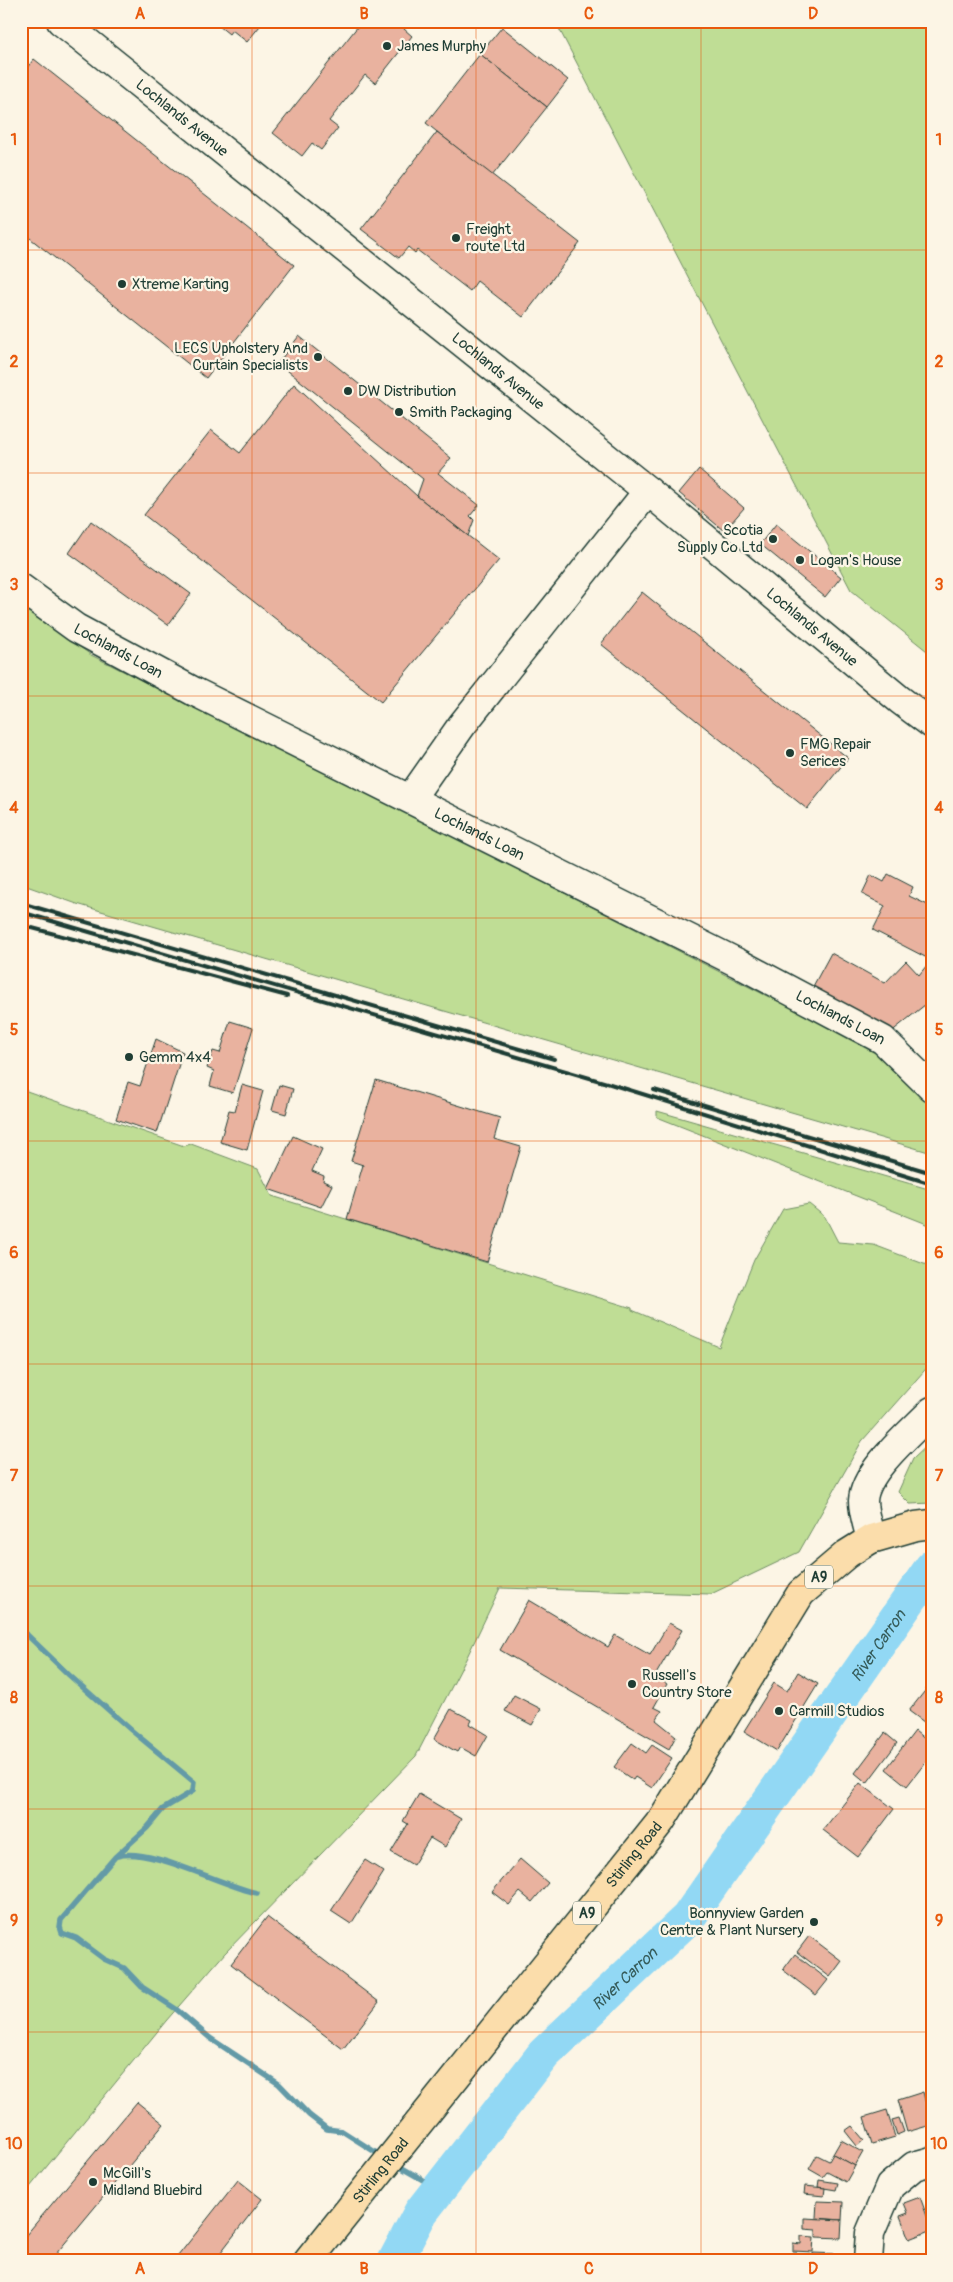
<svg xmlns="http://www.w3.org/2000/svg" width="953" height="2282" font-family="Pangolin,sans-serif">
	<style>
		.green { fill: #bfdd95; stroke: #6f8d64 }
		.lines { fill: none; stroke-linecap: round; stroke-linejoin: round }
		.stream { stroke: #649aa7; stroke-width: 5.5 }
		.river { stroke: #92d8f4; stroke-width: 35 }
		.building { fill: #e9b29f; stroke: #1f3d34 }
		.minor-casing { stroke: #1f3d34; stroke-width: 31 }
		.major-casing { stroke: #1f3d34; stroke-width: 31 }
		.minor { stroke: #fcf5e5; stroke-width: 28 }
		.major { stroke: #fbddab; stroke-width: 28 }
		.rail { stroke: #1f3d34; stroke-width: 4 }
		.grid { fill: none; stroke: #e8590c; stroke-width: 1; stroke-opacity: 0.55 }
		.poi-dot { fill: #1f3d34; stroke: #fcf5e5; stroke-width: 2 }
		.labels { text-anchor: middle; stroke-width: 4.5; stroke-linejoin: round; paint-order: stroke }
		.shield { fill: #fcf5e5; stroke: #617469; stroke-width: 1 }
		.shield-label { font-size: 14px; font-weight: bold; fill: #1f3d34 }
		.poi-label { font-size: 15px; fill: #1f3d34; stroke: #fcf5e5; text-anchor: start }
		.street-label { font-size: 15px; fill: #1f3d34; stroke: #fcf5e5 }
		.water-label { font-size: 16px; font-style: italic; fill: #365c5a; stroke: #fcf5e5 }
		.neatline { fill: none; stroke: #e8590c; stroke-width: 2 }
		.grid-label { font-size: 16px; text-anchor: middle; font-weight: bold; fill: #e8590c }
	</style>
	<rect width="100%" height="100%" fill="#fcf5e5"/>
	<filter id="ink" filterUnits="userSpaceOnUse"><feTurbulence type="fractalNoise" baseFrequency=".02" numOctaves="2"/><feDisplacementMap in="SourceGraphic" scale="10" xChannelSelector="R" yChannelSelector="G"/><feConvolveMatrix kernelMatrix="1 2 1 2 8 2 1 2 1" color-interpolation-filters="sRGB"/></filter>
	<g filter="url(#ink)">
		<g class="green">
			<polygon points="555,21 932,21 932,655 851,590"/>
			<polygon points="21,604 91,655 433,826 765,995 850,1035 888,1057 927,1102 932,1121 932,1153 77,904 21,884"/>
			<polygon points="21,1089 184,1146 191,1144 258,1169 272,1196 632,1308 632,1310 719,1347 754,1260 783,1209 809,1204 825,1217 838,1242 874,1245 924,1264 932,1265 932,1362 862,1441 799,1552 711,1594 500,1588 466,1659 416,1756 225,1953 166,2021 21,2198"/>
			<polygon points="657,1111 932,1190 932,1226 657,1117"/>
			<polygon points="932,1441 932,1503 910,1504 898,1492 913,1459"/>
		</g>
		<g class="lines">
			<g class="stream">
				<polyline points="21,1629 69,1675 131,1730 194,1782 193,1791 163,1809 147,1828 115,1857 61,1920 60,1927 62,1933 76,1938 104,1959 124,1968 142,1987 176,2009 210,2038 279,2084 309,2115 327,2129 342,2131 383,2157"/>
				<path d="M118,1856c30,-10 105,30 139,37"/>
				<polyline points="395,2164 439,2189"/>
			</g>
			<path class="river" id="s1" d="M395,2261l26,-49 123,-158 144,-136 244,-351"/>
		</g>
		<g class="building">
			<polygon points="213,21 264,21 247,42 232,30 229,34"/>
			<polygon points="362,21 410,21 404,29 412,36 375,83 365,75 329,121 338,128 321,150 312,143 302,156 273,133"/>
			<polygon points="502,27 568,80 547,107 480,54"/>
			<polygon points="480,54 547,107 492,176 426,123"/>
			<polygon points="34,59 294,265 206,378 21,231 21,75"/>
			<polygon points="437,132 580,243 523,317 477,281 470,291 417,250 415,253 408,247 399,258 361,229"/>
			<polygon points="299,336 451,458 438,473 479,505 470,516 474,520 468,536 417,496 423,479 278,363"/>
			<polygon points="294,384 417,496 499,560 381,702 144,515 211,430 240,453"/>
			<polygon points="699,469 744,508 724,531 679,493"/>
			<polygon points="91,521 191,594 168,625 69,553"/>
			<polygon points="776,524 841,577 825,597 760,544"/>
			<polygon points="642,592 848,758 807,809 601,644"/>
			<polygon points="888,874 913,887 909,896 932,907 932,1010 926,1004 890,1033 811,990 831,953 885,983 906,961 919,975 931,960 873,930 885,906 862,894 871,875 884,882"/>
			<polygon points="230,1021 253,1028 233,1093 210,1086 214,1071 207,1068 213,1051 220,1053"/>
			<polygon points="156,1039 183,1052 157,1133 116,1119 128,1082 140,1086"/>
			<polygon points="376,1080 500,1118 494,1139 521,1147 487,1262 347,1219 363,1165 351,1161"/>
			<polygon points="242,1085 263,1091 247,1150 220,1142 229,1110 235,1111"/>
			<polygon points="279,1085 293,1089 286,1114 272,1110"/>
			<polygon points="293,1136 322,1149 312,1171 324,1176 323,1181 332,1185 321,1207 268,1189"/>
			<polygon points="529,1600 608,1647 615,1635 650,1655 669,1623 682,1630 655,1676 667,1684 654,1707 662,1711 656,1720 676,1736 669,1749 500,1650"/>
			<polygon points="798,1672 818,1684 777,1751 744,1731 774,1683 787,1691"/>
			<polygon points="932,1682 932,1728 909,1711"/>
			<polygon points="514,1695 541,1709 532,1725 505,1711"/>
			<polygon points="451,1709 472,1720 470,1724 488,1735 476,1756 460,1747 457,1752 434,1739"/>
			<polygon points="915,1731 932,1745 932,1754 907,1786 886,1769"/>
			<polygon points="885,1733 897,1743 867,1783 855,1773"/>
			<polygon points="632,1743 646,1753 652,1745 672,1758 652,1788 635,1777 633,1780 614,1767"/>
			<polygon points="860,1783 894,1809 858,1857 823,1830"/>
			<polygon points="419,1794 461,1819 445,1847 430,1838 413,1865 391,1852 408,1824 403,1821"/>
			<polygon points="520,1859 548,1883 532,1902 520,1892 509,1905 492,1892"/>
			<polygon points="365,1860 384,1872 351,1924 331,1911"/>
			<polygon points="267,1917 379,2002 343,2049 231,1964"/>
			<polygon points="809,1936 842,1961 830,1977 797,1952"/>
			<polygon points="795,1954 828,1980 816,1995 783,1970"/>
			<polygon points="923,2092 931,2125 907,2132 898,2100"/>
			<polygon points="137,2102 164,2124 50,2261 21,2261 21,2257 27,2250 21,2246 21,2241"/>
			<polygon points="887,2110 895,2137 872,2144 864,2117"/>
			<polygon points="899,2118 904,2132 897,2135 892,2120"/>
			<polygon points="852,2126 864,2140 857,2146 845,2131"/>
			<polygon points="841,2140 863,2152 855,2166 833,2154"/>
			<polygon points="833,2154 855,2166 846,2182 827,2172 823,2177 809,2169 817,2155 829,2161"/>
			<polygon points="238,2180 262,2199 214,2261 174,2261"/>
			<polygon points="819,2180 838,2183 836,2190 818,2187"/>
			<polygon points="805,2186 825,2188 824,2196 804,2194"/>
			<polygon points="920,2197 932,2230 909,2239 900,2216 908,2213 904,2203"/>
			<polygon points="817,2201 843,2202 842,2220 816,2218"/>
			<polygon points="804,2218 842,2220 841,2238 816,2237 816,2230 804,2229"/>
			<polygon points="801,2236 814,2237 813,2252 793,2251 793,2243 801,2244"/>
			<polygon points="813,2253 840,2254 839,2261 813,2261"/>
		</g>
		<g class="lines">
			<g class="minor-casing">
				<g id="minor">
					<path id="s2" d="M61,21l587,470 252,209 32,24"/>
					<path id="s3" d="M21,588l55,40 117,63 545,272 145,77 49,48"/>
					<polyline points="411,798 462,725 648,491"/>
					<path d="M871,1539c-3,-12 -8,-26 -8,-38 1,-30 49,-69 69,-90"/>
					<polyline points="868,2261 870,2233 890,2186 914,2166 932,2161"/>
				</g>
			</g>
			<g class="major-casing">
				<g id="major">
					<path id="s4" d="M308,2261l353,-440 140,-228 46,-39 24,-15 45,-13 16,-2"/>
				</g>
			</g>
			<use href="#minor" class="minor"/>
			<use href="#major" class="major"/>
			<g class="rail">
				<polyline points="21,903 554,1059"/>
				<polyline points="21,912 607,1083 932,1184"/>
				<polyline points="21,925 287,996"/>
				<polyline points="654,1090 932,1173"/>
			</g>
		</g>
	</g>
	<path class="grid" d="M252,21v2240M476,21v2240M701,21v2240M21,250h911M21,473h911M21,696h911M21,918h911M21,1141h911M21,1364h911M21,1586h911M21,1809h911M21,2032h911"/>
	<g class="poi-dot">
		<circle cx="387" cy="46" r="5"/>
		<circle cx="456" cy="238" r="5"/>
		<circle cx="122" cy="284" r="5"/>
		<circle cx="318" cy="357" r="5"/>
		<circle cx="348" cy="391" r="5"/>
		<circle cx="399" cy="412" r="5"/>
		<circle cx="773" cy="539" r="5"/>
		<circle cx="800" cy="560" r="5"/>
		<circle cx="790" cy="753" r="5"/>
		<circle cx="129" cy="1057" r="5"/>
		<circle cx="632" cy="1684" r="5"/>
		<circle cx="779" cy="1711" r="5"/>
		<circle cx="814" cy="1922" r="5"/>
		<circle cx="93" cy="2182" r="5"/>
	</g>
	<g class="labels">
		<g class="shield">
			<rect x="805" y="1565.5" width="28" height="23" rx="4"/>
			<rect x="573" y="1901.5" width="28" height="23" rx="4"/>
		</g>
		<g class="shield-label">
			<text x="819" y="1582">A9</text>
			<text x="587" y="1918">A9</text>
		</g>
		<g class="poi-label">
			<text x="397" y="51">James Murphy</text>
			<text x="466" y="234">Freight<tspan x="466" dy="17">route Ltd</tspan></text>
			<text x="132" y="289">Xtreme Karting</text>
			<text x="308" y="353" text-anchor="end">LECS Upholstery And<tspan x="308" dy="17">Curtain Specialists</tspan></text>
			<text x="358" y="396">DW Distribution</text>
			<text x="409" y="417">Smith Packaging</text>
			<text x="763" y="535" text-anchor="end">Scotia<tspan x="763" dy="17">Supply Co Ltd</tspan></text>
			<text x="810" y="565">Logan's House</text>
			<text x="800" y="749">FMG Repair<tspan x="800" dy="17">Serices</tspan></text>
			<text x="139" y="1062">Gemm 4x4</text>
			<text x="642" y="1680">Russell's<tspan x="642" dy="17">Country Store</tspan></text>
			<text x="789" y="1716">Carmill Studios</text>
			<text x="804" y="1918" text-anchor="end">Bonnyview Garden<tspan x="804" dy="17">Centre &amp; Plant Nursery</tspan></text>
			<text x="103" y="2178">McGill's<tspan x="103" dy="17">Midland Bluebird</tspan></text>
		</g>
		<g class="street-label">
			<text dy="5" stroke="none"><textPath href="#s2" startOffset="155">Lochlands Avenue</textPath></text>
			<text dy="5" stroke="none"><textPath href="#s2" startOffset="560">Lochlands Avenue</textPath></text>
			<text dy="5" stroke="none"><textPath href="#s2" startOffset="965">Lochlands Avenue</textPath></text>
			<text dy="5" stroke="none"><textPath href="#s3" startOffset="116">Lochlands Loan</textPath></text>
			<text dy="5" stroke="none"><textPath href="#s3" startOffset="521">Lochlands Loan</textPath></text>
			<text dy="5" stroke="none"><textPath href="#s3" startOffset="926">Lochlands Loan</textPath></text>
			<text dy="5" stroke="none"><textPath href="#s4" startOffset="521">Stirling Road</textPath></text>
			<text dy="5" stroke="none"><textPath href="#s4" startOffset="116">Stirling Road</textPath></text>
		</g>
		<g class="water-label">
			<text dy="6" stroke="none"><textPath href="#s1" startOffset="786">River Carron</textPath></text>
			<text dy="6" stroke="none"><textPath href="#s1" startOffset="366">River Carron</textPath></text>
		</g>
	</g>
	<rect width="953" height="2282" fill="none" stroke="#fcf5e5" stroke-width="55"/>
	<rect x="28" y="28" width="898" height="2226" class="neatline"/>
	<g class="grid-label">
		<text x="140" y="19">A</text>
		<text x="364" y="19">B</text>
		<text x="589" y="19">C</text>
		<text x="813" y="19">D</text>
		<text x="14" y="145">1</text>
		<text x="939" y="145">1</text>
		<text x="14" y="367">2</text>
		<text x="939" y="367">2</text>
		<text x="14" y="590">3</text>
		<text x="939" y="590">3</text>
		<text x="14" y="813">4</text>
		<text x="939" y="813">4</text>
		<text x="14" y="1035">5</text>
		<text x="939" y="1035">5</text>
		<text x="14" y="1258">6</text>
		<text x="939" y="1258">6</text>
		<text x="14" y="1481">7</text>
		<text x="939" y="1481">7</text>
		<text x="14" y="1703">8</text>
		<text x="939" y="1703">8</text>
		<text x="14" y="1926">9</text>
		<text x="939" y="1926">9</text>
		<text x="14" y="2149">10</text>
		<text x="939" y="2149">10</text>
		<text x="140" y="2274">A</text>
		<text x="364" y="2274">B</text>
		<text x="589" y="2274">C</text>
		<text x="813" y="2274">D</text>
	</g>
</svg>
